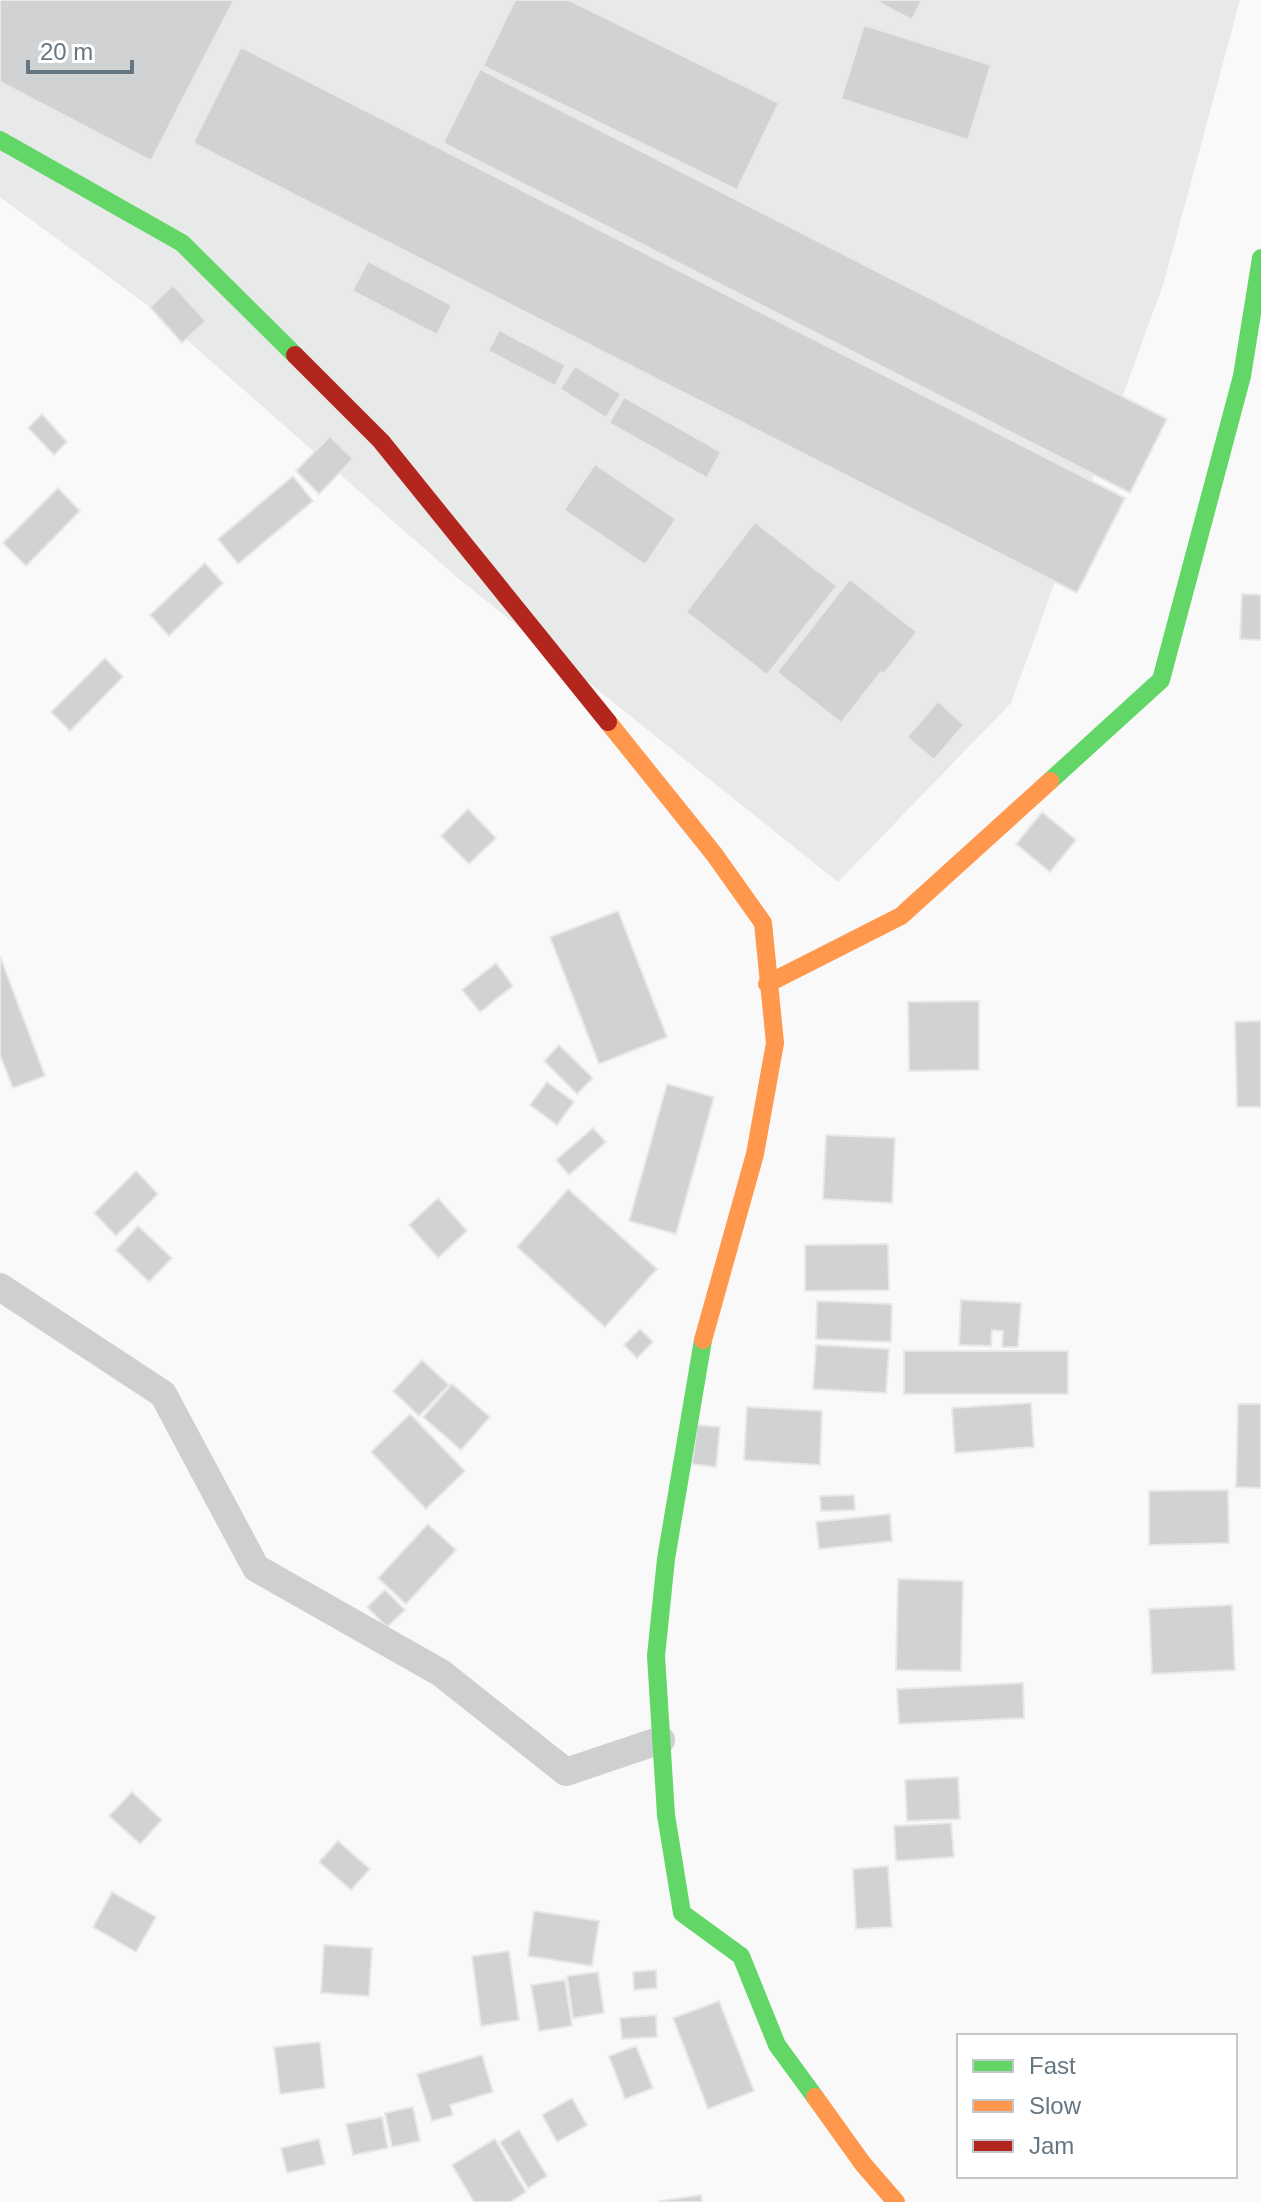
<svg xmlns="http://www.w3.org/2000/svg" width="1261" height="2202" font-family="Helvetica,sans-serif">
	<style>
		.built { fill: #e8e9e9 }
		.building { fill: #d0d2d3; stroke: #e8e8e8; stroke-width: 2 }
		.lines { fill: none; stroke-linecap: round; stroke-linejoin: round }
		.street { stroke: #cecfd0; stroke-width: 28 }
		.fast { stroke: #63d668; stroke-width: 18 }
		.slow { stroke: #ff974d; stroke-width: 18 }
		.jam { stroke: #b3261e; stroke-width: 18 }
	</style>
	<rect width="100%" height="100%" fill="#f9f9f9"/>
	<polygon class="built" points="0,0 1240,0 1164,282 1011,703 838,882 459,579 146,304 0,197"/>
	<g class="building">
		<polygon points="0,0 234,0 151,161 0,82"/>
		<polygon points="515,0 569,0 779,103 737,190 483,66"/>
		<polygon points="874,0 922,0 912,20"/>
		<polygon points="864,25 991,65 968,140 841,99"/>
		<polygon points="241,47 1125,498 1077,593 193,143"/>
		<polygon points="480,69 1167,419 1130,493 443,143"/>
		<polygon points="368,261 452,305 437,335 352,291"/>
		<polygon points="173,285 206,321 182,343 150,307"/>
		<polygon points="499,330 566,365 555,386 488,351"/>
		<polygon points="575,366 621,394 606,418 560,389"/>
		<polygon points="624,397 721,452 707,478 609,423"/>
		<polygon points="42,414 67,442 54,455 28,428"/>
		<polygon points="330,436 353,459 319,494 296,471"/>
		<polygon points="595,464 676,519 645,565 564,510"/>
		<polygon points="293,476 313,501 238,564 218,539"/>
		<polygon points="58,488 80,511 26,566 3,543"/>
		<polygon points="755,522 837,586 767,675 686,612"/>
		<polygon points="205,563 223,583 169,636 150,615"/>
		<polygon points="850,579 917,632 884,674 881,672 841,723 777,672"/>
		<polygon points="1242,594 1261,595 1261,640 1240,639"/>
		<polygon points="105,658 123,677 70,731 51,712"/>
		<polygon points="938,701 964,725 934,760 907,737"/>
		<polygon points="468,809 496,838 469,864 441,836"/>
		<polygon points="1042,812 1076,840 1050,872 1016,844"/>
		<polygon points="618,911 667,1037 599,1064 550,937"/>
		<polygon points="0,956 45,1076 13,1088 0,1055"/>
		<polygon points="496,963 513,986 480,1012 462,990"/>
		<polygon points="979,1001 979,1070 909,1071 908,1002"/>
		<polygon points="1261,1021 1261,1107 1237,1107 1235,1022"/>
		<polygon points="559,1045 593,1078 577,1094 544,1061"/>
		<polygon points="547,1082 574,1102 557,1125 530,1105"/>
		<polygon points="667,1084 714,1097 676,1234 629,1221"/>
		<polygon points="593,1128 606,1142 569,1175 556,1160"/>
		<polygon points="826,1135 895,1138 892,1203 823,1199"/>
		<polygon points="136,1171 158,1194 116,1236 94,1213"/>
		<polygon points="568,1189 657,1269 605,1327 517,1247"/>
		<polygon points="438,1198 467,1231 438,1258 409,1225"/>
		<polygon points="138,1226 172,1258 149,1282 116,1250"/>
		<polygon points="888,1244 889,1290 805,1291 805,1245"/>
		<polygon points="961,1300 1021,1303 1018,1347 1002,1347 1003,1331 992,1330 991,1346 959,1345"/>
		<polygon points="817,1301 892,1304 891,1342 816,1339"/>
		<polygon points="640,1329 653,1342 637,1358 624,1345"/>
		<polygon points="816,1345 889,1349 886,1393 813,1389"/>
		<rect x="904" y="1351" width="164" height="43"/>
		<polygon points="422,1360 449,1385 419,1416 393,1391"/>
		<polygon points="452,1384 490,1417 461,1450 423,1417"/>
		<polygon points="1031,1403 1034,1447 955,1453 952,1408"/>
		<polygon points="1238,1404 1261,1404 1261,1488 1236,1487"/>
		<polygon points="747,1407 822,1411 820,1465 744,1460"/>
		<polygon points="410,1414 465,1471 426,1509 371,1452"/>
		<polygon points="697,1425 720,1427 716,1467 692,1464"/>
		<polygon points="1228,1490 1229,1543 1149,1545 1149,1491"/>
		<polygon points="854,1495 855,1510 821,1511 820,1496"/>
		<polygon points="890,1514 892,1541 819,1549 816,1522"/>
		<polygon points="428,1524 456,1550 406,1604 378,1578"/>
		<polygon points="898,1579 963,1581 961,1671 896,1670"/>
		<polygon points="385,1590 405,1610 387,1627 367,1607"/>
		<polygon points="1232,1605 1235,1670 1152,1674 1149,1609"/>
		<polygon points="1023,1683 1024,1718 899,1724 897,1689"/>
		<polygon points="958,1777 960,1819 907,1821 905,1780"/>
		<polygon points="132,1792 162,1820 140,1844 109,1816"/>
		<polygon points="951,1823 954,1857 896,1861 894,1826"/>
		<polygon points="338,1841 370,1869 351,1890 319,1862"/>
		<polygon points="888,1866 892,1927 856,1929 853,1869"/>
		<polygon points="112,1892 156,1917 136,1952 93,1927"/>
		<polygon points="534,1911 599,1921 592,1966 528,1956"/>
		<polygon points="324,1945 372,1948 369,1996 321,1993"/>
		<polygon points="509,1951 519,2020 481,2026 472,1956"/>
		<polygon points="656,1970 657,1988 634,1990 633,1972"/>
		<polygon points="598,1972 604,2013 573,2018 567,1976"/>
		<polygon points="565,1980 572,2026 539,2031 531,1985"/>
		<polygon points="719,2001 754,2091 708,2109 673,2018"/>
		<polygon points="656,2015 657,2037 622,2039 620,2018"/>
		<polygon points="320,2042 325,2088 280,2094 274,2047"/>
		<polygon points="636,2046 653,2088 625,2099 609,2056"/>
		<polygon points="482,2055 493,2092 450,2105 453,2115 432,2121 417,2074"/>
		<polygon points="572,2098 587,2125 557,2142 542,2115"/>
		<polygon points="413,2107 420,2141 392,2147 385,2113"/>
		<polygon points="382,2117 388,2148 353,2155 346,2124"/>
		<polygon points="519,2130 547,2176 528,2188 500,2142"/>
		<polygon points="319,2139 325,2164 287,2173 281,2148"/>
		<polygon points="495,2139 526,2192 510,2202 474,2202 452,2165"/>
		<polygon points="701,2195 702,2202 660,2202 660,2201"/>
	</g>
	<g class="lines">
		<polyline class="street" points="0,1287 163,1394 256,1568 441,1673 566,1772 661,1740"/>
		<g class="fast">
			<polyline points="0,140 182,243 295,355"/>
			<polyline points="1050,781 1161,680 1242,376 1261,258"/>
			<polyline points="703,1340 666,1559 656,1656 666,1815 682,1913 741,1956 777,2045 815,2097"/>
		</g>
		<g class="slow">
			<polyline points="608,722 714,854 763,923 775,1043 755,1154 703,1340"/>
			<polyline points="767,984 901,916 1050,781"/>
			<polyline points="815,2097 863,2164 896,2202"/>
		</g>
		<polyline class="jam" points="295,355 381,441 608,722"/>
	</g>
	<rect x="957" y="2034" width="280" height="144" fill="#ffffff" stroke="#c1c8cd" stroke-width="2"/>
	<rect x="973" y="2060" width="40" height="12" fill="#63d668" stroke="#c1c8cd" stroke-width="2"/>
	<text x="1029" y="2074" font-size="24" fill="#657683">Fast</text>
	<rect x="973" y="2100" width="40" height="12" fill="#ff974d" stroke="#c1c8cd" stroke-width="2"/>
	<text x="1029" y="2114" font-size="24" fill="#657683">Slow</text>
	<rect x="973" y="2140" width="40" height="12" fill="#b3261e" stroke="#c1c8cd" stroke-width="2"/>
	<text x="1029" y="2154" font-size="24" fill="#657683">Jam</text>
	<path d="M28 60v12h104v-12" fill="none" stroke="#657683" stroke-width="4"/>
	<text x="40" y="60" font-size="24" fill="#657683" stroke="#ffffff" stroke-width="6" paint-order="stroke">20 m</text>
</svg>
